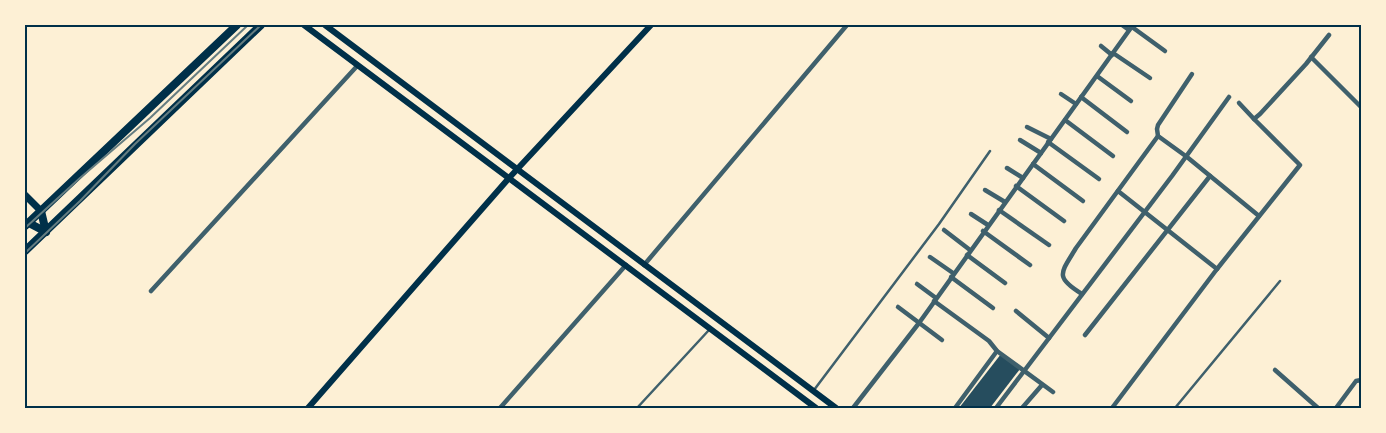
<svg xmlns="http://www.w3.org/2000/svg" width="1386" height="433" font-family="Barlow,sans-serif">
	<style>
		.building { fill: #264d5e }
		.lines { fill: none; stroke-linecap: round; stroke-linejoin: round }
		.service { stroke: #3f606c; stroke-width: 2.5 }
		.minor { stroke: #3f606c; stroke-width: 4.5 }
		.secondary { stroke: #003049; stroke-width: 6 }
		.primary { stroke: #003049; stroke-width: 7 }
		.trunk { stroke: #003049; stroke-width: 8 }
		.rail { stroke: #657d81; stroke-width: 2 }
		.neatline { fill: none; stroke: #003049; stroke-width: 2 }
	</style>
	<rect width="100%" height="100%" fill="#fdf0d5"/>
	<polygon class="building" points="1001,354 1020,369 990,408 959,408"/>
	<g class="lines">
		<g class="service">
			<polyline points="814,390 939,224 990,151"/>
			<polyline points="637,408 709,330"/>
			<polyline points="1175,408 1280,281"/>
		</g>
		<g class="minor">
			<polyline points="1122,25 1129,30"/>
			<polyline points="1132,27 1165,51"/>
			<polyline points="1101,46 1112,55"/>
			<polyline points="1113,53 1150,78"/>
			<polyline points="1311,57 1361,107"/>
			<polyline points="1192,74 1158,125 1157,129 1158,136 1187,157 1259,216"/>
			<polyline points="1097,76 1131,101"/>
			<polyline points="1061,94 1076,104"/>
			<polyline points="1081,97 1127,132"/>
			<polyline points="1239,103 1254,119"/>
			<polyline points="1065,120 1113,156"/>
			<polyline points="1027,127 1051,139"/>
			<polyline points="1020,140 1041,153"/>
			<polyline points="1048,142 1099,179"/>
			<polyline points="1033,164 1083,201"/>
			<polyline points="1007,168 1023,178"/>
			<polyline points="1016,186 1064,221"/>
			<polyline points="985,190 1005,202"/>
			<polyline points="1118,191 1217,269"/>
			<polyline points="999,210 1049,245"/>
			<polyline points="971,214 988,225"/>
			<polyline points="944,230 970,250"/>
			<polyline points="983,231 1030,265"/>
			<polyline points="967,255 1005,283"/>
			<polyline points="930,257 953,273"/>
			<polyline points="644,265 847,25"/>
			<polyline points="951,277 993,308"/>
			<polyline points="917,284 936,298"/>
			<polyline points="151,291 358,65"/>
			<path d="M1082,294c-28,-17 -21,-21 -6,-46l82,-112"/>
			<polyline points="934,301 989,341 997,351 1053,392"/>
			<polyline points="898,307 942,340"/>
			<polyline points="1016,311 1049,338"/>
			<polyline points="1085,335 1210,176"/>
			<polyline points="1275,370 1318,408"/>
			<polyline points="500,408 626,265"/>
			<polyline points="853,408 919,323 1133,25"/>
			<polyline points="955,408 997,351"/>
			<polyline points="996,408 1172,176 1229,97"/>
			<polyline points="1022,408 1042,385"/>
			<polyline points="1112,408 1217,269 1300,165 1254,119 1260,114 1306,64 1329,35"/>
			<polyline points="1336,408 1356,381 1361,380"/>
		</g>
		<g class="secondary">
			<polyline points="304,25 816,408"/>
			<polyline points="325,25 836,408"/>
			<polyline points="308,408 509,178 651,25"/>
		</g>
		<polyline class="primary" points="25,195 41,211"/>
		<g class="trunk">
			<polyline points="41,211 46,232"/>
			<polyline points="29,223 46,232"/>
			<polyline points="25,226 237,25"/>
			<polyline points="25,251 261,25"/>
		</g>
		<g class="rail">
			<polyline points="25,228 80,178 150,118 248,25"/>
			<polyline points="25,253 80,201 135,144 261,25"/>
		</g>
	</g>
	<rect width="1386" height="433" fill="none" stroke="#fdf0d5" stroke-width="52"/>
	<rect x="26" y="26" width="1334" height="381" class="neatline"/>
</svg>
